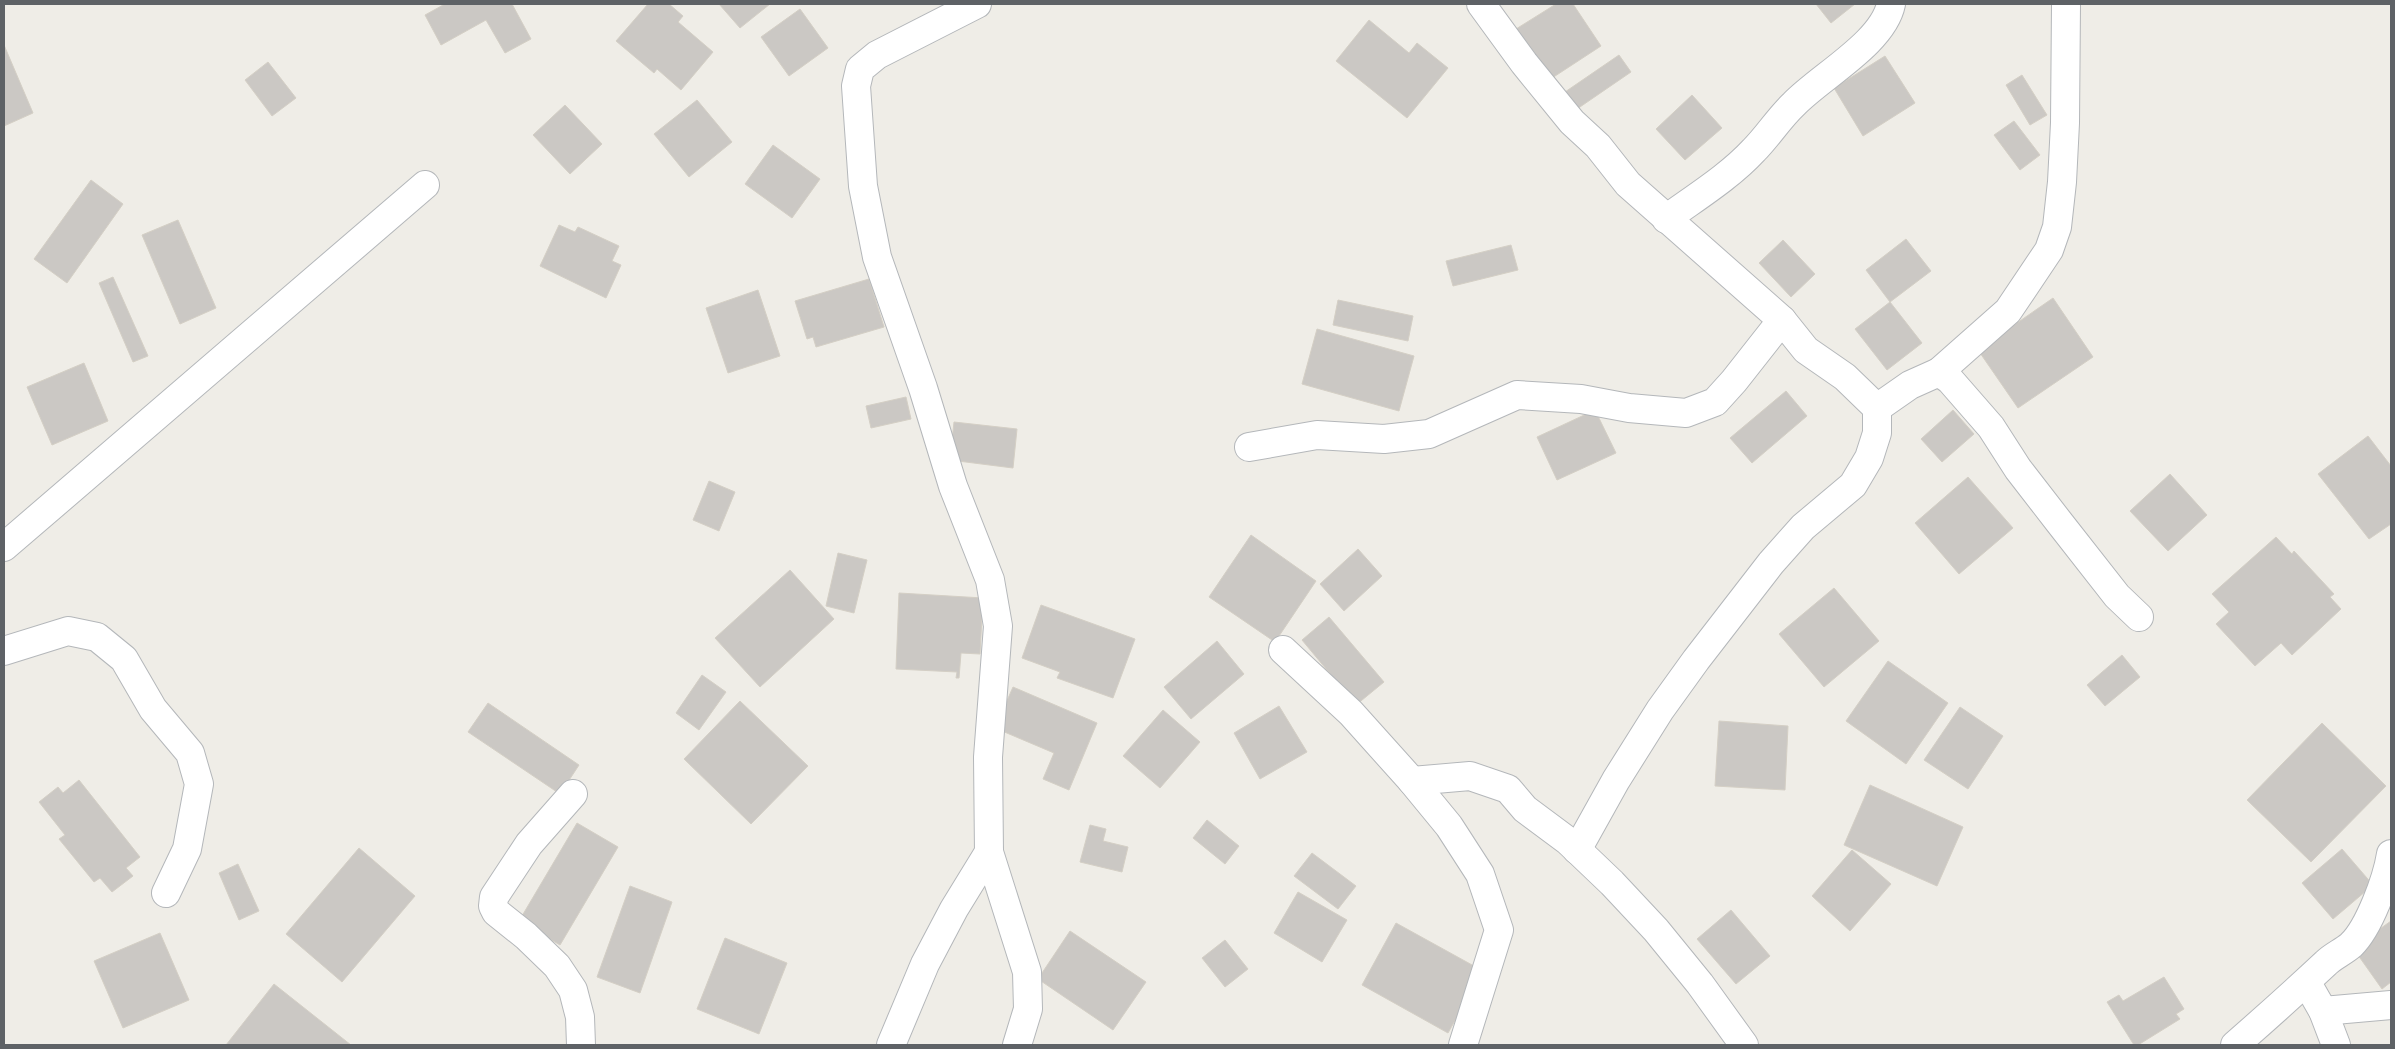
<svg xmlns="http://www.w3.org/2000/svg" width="2395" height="1049" font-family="Poppins,sans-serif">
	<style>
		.building { fill: #cbc8c4; stroke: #d4cfc5 }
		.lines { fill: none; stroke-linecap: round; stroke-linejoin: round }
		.minor-casing { stroke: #b4b7ba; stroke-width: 30 }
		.minor { stroke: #fff; stroke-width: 28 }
	</style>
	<rect width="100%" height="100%" fill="#efede7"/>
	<g class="building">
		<polygon points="445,4 512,4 531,39 505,53 486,20 441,45 425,15"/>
		<polygon points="648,4 669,4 683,16 678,22 713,52 681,90 657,69 654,73 616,41"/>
		<polygon points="719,4 770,4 740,28"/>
		<polygon points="1556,4 1573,4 1601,46 1549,80 1516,29"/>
		<polygon points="1816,4 1855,4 1831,23"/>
		<polygon points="800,9 828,48 789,76 761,37"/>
		<polygon points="1369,20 1409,53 1417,43 1448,68 1407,118 1336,61"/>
		<polygon points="4,45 33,113 4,126"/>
		<polygon points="1619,55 1631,72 1577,109 1565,92"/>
		<polygon points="1885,56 1915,103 1863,136 1834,88"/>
		<polygon points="268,62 296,98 272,116 245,80"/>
		<polygon points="2022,75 2047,115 2030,125 2006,85"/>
		<polygon points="1692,95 1722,128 1685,160 1656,129"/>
		<polygon points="697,100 732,142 689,177 654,134"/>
		<polygon points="565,105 602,144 570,174 533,135"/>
		<polygon points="2014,121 2040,155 2020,170 1994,135"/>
		<polygon points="773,145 820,179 792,218 745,184"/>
		<polygon points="91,180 123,204 67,283 34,259"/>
		<polygon points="178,220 216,308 180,324 142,235"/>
		<polygon points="559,225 575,232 578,227 619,246 612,261 621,265 606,298 540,266"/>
		<polygon points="1906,239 1931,271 1890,302 1866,270"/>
		<polygon points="1783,240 1815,274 1791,297 1759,263"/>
		<polygon points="1511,245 1518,270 1453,286 1446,261"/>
		<polygon points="113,277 148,356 133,362 99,283"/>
		<polygon points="869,279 884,327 816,347 813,337 807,339 795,301"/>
		<polygon points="758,290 780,356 728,373 706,308"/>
		<polygon points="2053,298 2093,357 2018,408 1978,350"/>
		<polygon points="1338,300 1413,316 1408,341 1333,325"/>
		<polygon points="1890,302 1922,343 1887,370 1855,329"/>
		<polygon points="1317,329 1414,356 1399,411 1302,384"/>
		<polygon points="84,363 108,421 52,445 27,387"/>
		<polygon points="1786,391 1807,416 1752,463 1730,438"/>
		<polygon points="906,397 911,419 871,428 866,406"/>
		<polygon points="1595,410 1616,453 1557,480 1537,437"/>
		<polygon points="1953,410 1974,434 1942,462 1921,439"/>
		<polygon points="954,422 1017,429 1013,468 950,460"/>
		<polygon points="2368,436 2391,466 2391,524 2369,539 2318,474"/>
		<polygon points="2170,474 2207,515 2168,551 2130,511"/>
		<polygon points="1968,477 2013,528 1959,574 1915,523"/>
		<polygon points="709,481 735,492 719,531 693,520"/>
		<polygon points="1251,535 1316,581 1275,642 1209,597"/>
		<polygon points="2276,537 2292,554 2294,551 2334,594 2330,597 2341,609 2292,655 2281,643 2255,666 2216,624 2229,612 2212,594"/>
		<polygon points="1358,549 1382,576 1344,611 1320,584"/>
		<polygon points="838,553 867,560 854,613 826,606"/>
		<polygon points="790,570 834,619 760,687 715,638"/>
		<polygon points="1834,588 1879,641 1824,687 1779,634"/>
		<polygon points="899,593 983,598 980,654 961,653 959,678 956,678 957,672 896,669"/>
		<polygon points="1041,605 1135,639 1113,698 1057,678 1060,672 1022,658"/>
		<polygon points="1329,617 1384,682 1356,705 1302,640"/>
		<polygon points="1217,641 1244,674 1191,719 1164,687"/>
		<polygon points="2122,655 2140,677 2105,706 2087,685"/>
		<polygon points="1888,661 1948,703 1906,764 1846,721"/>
		<polygon points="702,675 726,692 699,730 676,713"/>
		<polygon points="1013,687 1097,723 1069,790 1043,779 1054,753 995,728"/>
		<polygon points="740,701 808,766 751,824 684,759"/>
		<polygon points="488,703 579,765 560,794 468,732"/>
		<polygon points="1279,706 1307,752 1260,779 1234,733"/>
		<polygon points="1960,707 2003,736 1968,789 1924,760"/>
		<polygon points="1163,710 1200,742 1160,788 1123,756"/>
		<polygon points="1719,721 1788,726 1785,790 1715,786"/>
		<polygon points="2322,723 2386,786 2311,862 2247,800"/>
		<polygon points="79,780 140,857 126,868 133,876 112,892 100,878 94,882 59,839 65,835 39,802 58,787 63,793"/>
		<polygon points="1870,785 1963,827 1937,886 1844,845"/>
		<polygon points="1207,820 1239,846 1225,864 1193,838"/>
		<polygon points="577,823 618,847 560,945 519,921"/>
		<polygon points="1090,825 1106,829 1103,841 1128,847 1122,872 1080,862"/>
		<polygon points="359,848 415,896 342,982 286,934"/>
		<polygon points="2342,849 2373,885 2333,919 2302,883"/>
		<polygon points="1852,850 1891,884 1850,931 1812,896"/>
		<polygon points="1312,853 1356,886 1338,909 1294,876"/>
		<polygon points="238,864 259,911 239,920 219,873"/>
		<polygon points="630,886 672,902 640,993 597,977"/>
		<polygon points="1298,892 1347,920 1322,962 1274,933"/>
		<polygon points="1731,910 1770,956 1736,984 1697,939"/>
		<polygon points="2391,921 2391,982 2382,989 2353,948"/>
		<polygon points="1396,923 1483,971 1448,1033 1362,985"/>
		<polygon points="1070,931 1146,982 1113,1030 1038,979"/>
		<polygon points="160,933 189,1000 123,1028 94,961"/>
		<polygon points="725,938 787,963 759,1034 697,1009"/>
		<polygon points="1225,940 1248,969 1225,987 1202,958"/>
		<polygon points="2164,977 2184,1009 2176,1014 2180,1019 2138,1045 2134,1045 2107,1002 2119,995 2123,1001"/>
		<polygon points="274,984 351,1045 226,1045"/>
	</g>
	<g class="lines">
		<g class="minor-casing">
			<g id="minor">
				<polyline points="977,4 877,55 860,69 856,86 863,186 877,257 923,388 953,486 990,580 998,626 988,757 989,852 1027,972 1028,1009 1017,1045"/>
				<polyline points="1481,4 1524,63 1572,122 1598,146 1628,184 1782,320 1806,350 1845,377 1877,408 1877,433 1869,458 1853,485 1803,527 1771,563 1696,660 1660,710 1616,780 1577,850"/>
				<path d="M1666,219c30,-22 63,-42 88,-69 14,-14 25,-32 40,-46 27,-28 89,-61 97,-100"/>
				<polyline points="1939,372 2008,311 2049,250 2057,227 2062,182 2065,123 2066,4"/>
				<polyline points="1877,408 1910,385 1939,372 1950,380 1991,427 2018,469 2059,522 2117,596 2139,617"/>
				<polyline points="1249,447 1317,435 1384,439 1429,434 1517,395 1581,399 1629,408 1686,413 1715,402 1734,381 1782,320"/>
				<polyline points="4,547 425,185"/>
				<polyline points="1283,650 1351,713 1412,781 1449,826 1480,874 1499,930 1463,1045"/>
				<polyline points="4,651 68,631 97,637 124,659 153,709 190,753 199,784 187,849 166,893"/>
				<polyline points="1412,781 1470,776 1508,789 1525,809 1568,841 1612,883 1656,930 1700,984 1744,1045"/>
				<polyline points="573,794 529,844 494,897 493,906 496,912 526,936 557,966 573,990 580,1017 581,1045"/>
				<polyline points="2307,983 2323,1011 2336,1045"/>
				<polyline points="2323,1011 2391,1005"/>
				<polyline points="891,1045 925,964 954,909 989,852"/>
				<path d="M2235,1045c31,-27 61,-54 91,-82 7,-7 17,-11 25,-18 18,-17 36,-66 40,-91"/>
			</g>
		</g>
		<use href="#minor" class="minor"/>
	</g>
	<rect width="2395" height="1049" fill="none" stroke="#5e6266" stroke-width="10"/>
</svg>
